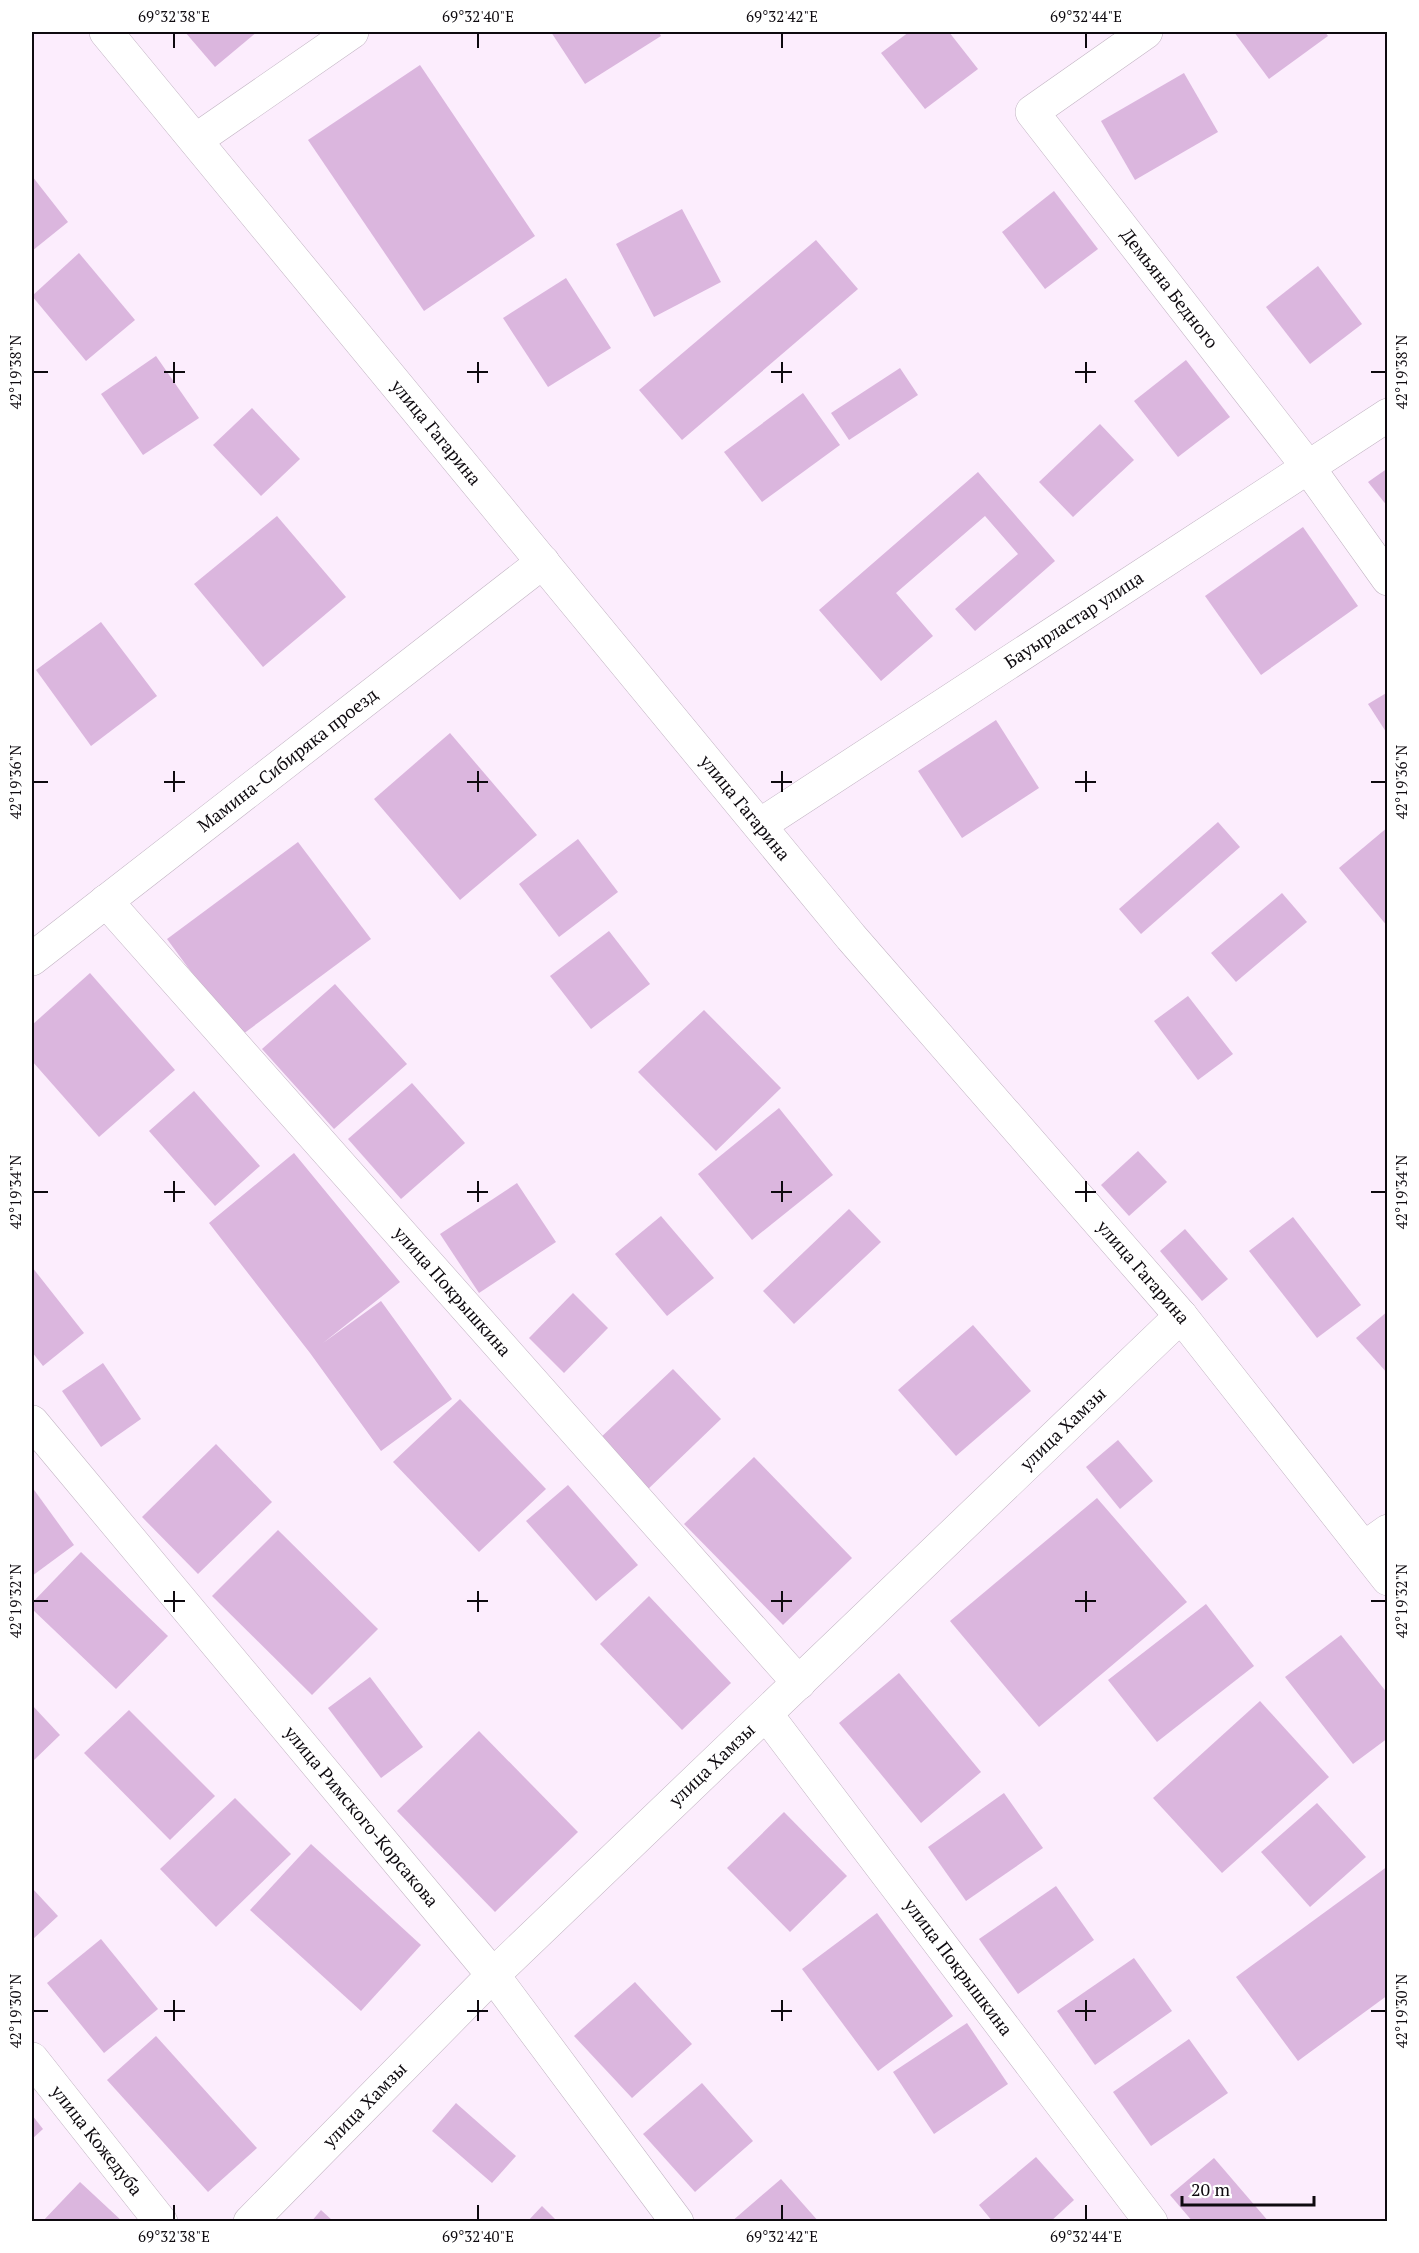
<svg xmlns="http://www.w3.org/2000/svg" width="1419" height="2253" font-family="'PT Serif',serif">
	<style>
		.building { fill: #dbb6de }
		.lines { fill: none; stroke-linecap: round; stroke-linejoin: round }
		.street-casing { stroke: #c2b4c3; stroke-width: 34 }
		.secondary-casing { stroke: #c2b4c3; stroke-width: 34 }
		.street { stroke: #fff; stroke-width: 33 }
		.secondary { stroke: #fff; stroke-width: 33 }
		.ticks { fill: none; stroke: #0e0a0f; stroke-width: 2 }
		.labels { text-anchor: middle; stroke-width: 6; stroke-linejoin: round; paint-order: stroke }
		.street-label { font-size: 18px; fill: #0e0a0f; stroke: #fff }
		.neatline { fill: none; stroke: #0e0a0f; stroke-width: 2 }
		.ticks-label { font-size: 15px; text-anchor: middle; fill: #0e0a0f }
	</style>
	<rect width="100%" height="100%" fill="#fcedfd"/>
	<g class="building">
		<polygon points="185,32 257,32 215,67"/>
		<polygon points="551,32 659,32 661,36 585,84"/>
		<polygon points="909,32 949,32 978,69 925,109 881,53"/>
		<polygon points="1234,32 1325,32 1328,36 1269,79"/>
		<polygon points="420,65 535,236 424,311 308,140"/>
		<polygon points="1184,73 1218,132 1135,180 1101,121"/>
		<polygon points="32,176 68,222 32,251"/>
		<polygon points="1054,191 1098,249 1045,289 1002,232"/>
		<polygon points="682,209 721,282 654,317 616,244"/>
		<polygon points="816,240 858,289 682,440 639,390"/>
		<polygon points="79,253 135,320 86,361 32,296"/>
		<polygon points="1318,266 1362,324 1310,364 1266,307"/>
		<polygon points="566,278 611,348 548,387 503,318"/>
		<polygon points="156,356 199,418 143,455 101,394"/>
		<polygon points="1186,360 1230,417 1178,457 1134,401"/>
		<polygon points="900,368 918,395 849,440 831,413"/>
		<polygon points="803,393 840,445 762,502 724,452"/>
		<polygon points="252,408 300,459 261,496 213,445"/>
		<polygon points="1100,424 1134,460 1073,517 1039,482"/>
		<polygon points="1388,468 1388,507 1368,482"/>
		<polygon points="978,472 1055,561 975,631 955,609 1018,554 985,516 896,593 933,636 881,681 819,610"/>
		<polygon points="277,516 346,597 263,667 194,584"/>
		<polygon points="1303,527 1358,606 1261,675 1205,596"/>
		<polygon points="101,622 157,696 91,746 36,670"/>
		<polygon points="1388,692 1388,735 1368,704"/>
		<polygon points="996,720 1039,788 962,838 918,771"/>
		<polygon points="450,733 537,835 460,900 374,799"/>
		<polygon points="1218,822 1240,847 1141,934 1119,909"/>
		<polygon points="1388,827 1388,927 1339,868"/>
		<polygon points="578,839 618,892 559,937 519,884"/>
		<polygon points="298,842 371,939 239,1037 167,939"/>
		<polygon points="1282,893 1307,922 1236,982 1211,953"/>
		<polygon points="609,931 650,984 591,1029 550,976"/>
		<polygon points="90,973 175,1070 99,1137 32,1061 32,1025"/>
		<polygon points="335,984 407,1064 334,1129 262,1049"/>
		<polygon points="1188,996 1233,1054 1198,1080 1154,1021"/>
		<polygon points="704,1010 781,1088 716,1151 638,1072"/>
		<polygon points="412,1083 465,1143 401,1199 348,1139"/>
		<polygon points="194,1091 260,1166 215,1206 149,1131"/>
		<polygon points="779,1108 833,1175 752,1240 698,1174"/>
		<polygon points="1138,1151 1167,1182 1129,1216 1101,1185"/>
		<polygon points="294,1153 400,1282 323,1343 381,1301 452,1399 381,1451 310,1353 209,1223"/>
		<polygon points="517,1183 556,1242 479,1293 440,1234"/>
		<polygon points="849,1209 881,1242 794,1324 763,1291"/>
		<polygon points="661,1216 714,1278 667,1316 615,1254"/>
		<polygon points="1293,1217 1361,1305 1317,1338 1249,1251"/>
		<polygon points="1185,1229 1228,1279 1202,1301 1160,1251"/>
		<polygon points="32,1267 84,1333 43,1366 32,1352"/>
		<polygon points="573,1293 608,1328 564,1373 529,1338"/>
		<polygon points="1388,1311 1388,1374 1356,1338"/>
		<polygon points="973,1325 1031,1391 956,1456 898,1390"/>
		<polygon points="103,1363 141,1419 101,1447 62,1391"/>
		<polygon points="673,1369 721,1419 645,1492 597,1441"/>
		<polygon points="460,1399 546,1489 479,1552 393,1462"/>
		<polygon points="1118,1440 1153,1481 1120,1509 1086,1467"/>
		<polygon points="216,1444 272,1502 198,1574 142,1517"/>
		<polygon points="754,1457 852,1558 783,1625 684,1524"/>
		<polygon points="568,1485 638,1565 596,1601 526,1521"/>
		<polygon points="32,1487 74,1545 32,1576"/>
		<polygon points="1097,1498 1187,1602 1039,1727 950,1621"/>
		<polygon points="278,1530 378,1629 312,1695 212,1596"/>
		<polygon points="81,1552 168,1636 116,1689 32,1609 32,1603"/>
		<polygon points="649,1596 731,1683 682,1730 600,1644"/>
		<polygon points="1206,1604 1254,1666 1157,1742 1108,1680"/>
		<polygon points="1341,1635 1388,1694 1388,1738 1353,1764 1285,1677"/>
		<polygon points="899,1673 981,1772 921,1823 839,1723"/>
		<polygon points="370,1677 423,1747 381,1778 328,1708"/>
		<polygon points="1260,1701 1329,1777 1222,1873 1153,1798"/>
		<polygon points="32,1705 60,1735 32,1762"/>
		<polygon points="129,1710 215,1796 170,1840 84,1753"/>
		<polygon points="479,1731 578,1832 495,1912 397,1811"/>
		<polygon points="1004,1793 1043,1848 966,1901 928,1847"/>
		<polygon points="235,1798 291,1854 216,1927 160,1869"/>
		<polygon points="1317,1803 1366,1857 1310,1907 1261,1852"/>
		<polygon points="784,1812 847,1876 790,1932 727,1868"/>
		<polygon points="311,1844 421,1945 361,2011 250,1910"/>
		<polygon points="1388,1866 1388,1995 1298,2061 1236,1977"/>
		<polygon points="1056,1886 1094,1940 1018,1994 979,1939"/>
		<polygon points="32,1888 58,1916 32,1940"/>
		<polygon points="877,1913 953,2016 878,2071 802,1969"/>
		<polygon points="101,1939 158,2009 104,2053 47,1983"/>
		<polygon points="1134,1958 1172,2011 1095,2065 1057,2011"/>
		<polygon points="635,1982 692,2044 632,2098 574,2036"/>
		<polygon points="967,2023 1008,2084 934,2134 893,2072"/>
		<polygon points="156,2036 257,2148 208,2192 107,2080"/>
		<polygon points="1189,2039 1228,2093 1151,2146 1113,2092"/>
		<polygon points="702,2083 753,2141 695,2192 643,2134"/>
		<polygon points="456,2103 516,2156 492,2183 432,2131"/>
		<polygon points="32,2115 43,2129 32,2139"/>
		<polygon points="1036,2157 1074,2200 1050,2222 993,2222 979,2205"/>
		<polygon points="1214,2158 1269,2222 1193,2222 1170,2195"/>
		<polygon points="781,2179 819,2222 731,2222"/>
		<polygon points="80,2182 123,2222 42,2222"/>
		<polygon points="542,2206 558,2222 527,2222"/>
		<polygon points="321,2210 334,2222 311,2222"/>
	</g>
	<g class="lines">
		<g class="street-casing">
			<g id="street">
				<path id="s1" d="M1146,32l-114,80 276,355 80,112"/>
				<polyline points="196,140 352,32"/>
				<path id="s2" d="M760,825l628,-410"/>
				<path id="s3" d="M106,901l693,782"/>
				<path id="s4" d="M32,959l511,-397"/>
				<path id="s5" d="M32,1422l461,553 184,247"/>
				<polyline points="1364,1548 1388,1531"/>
				<path id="s6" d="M766,1714l385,508"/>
				<path id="s7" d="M32,2059l129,163"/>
				<path id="s8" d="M250,2222l243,-247 688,-659"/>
			</g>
		</g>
		<g class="secondary-casing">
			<g id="secondary">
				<path id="s9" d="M106,32l745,905 330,379 207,263"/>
			</g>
		</g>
		<use href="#street" class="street"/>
		<use href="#secondary" class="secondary"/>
	</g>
	<path class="ticks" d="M174,33v15M478,33v15M782,33v15M1086,33v15M174,362v21M478,362v21M782,362v21M1086,362v21M33,372h15M164,372h21M467,372h21M771,372h21M1075,372h21M1371,372h15M174,771v21M478,771v21M782,771v21M1086,771v21M33,782h15M164,782h21M467,782h21M771,782h21M1075,782h21M1371,782h15M174,1181v21M478,1181v21M782,1181v21M1086,1181v21M33,1192h15M164,1192h21M467,1192h21M771,1192h21M1075,1192h21M1371,1192h15M174,1591v21M478,1591v21M782,1591v21M1086,1591v21M33,1601h15M164,1601h21M467,1601h21M771,1601h21M1075,1601h21M1371,1601h15M174,2000v21M478,2000v21M782,2000v21M1086,2000v21M33,2011h15M164,2011h21M467,2011h21M771,2011h21M1075,2011h21M1371,2011h15M174,2205v15M478,2205v15M782,2205v15M1086,2205v15"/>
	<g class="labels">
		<g class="street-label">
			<text dy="6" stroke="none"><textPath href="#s1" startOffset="363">Демьяна Бедного</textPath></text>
			<text dy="6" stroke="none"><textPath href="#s9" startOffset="519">улица Гагарина</textPath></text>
			<text dy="6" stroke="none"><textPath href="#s2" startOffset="375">Бауырластар улица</textPath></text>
			<text dy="6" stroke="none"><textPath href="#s4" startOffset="324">Мамина-Сибиряка проезд</textPath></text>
			<text dy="6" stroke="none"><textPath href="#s9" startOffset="1005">улица Гагарина</textPath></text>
			<text dy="6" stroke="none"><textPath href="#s9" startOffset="1617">улица Гагарина</textPath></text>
			<text dy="6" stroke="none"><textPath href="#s3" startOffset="522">улица Покрышкина</textPath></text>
			<text dy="6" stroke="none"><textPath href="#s8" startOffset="1136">улица Хамзы</textPath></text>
			<text dy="6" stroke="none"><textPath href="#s8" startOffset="650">улица Хамзы</textPath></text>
			<text dy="6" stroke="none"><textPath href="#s5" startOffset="514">улица Римского-Корсакова</textPath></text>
			<text dy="6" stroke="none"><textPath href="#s6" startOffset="318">улица Покрышкина</textPath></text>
			<text dy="6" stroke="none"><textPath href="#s8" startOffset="164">улица Хамзы</textPath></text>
			<text dy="6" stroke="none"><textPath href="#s7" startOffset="104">улица Кожедуба</textPath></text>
		</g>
	</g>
	<rect width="1419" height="2253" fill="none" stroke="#ffffff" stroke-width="66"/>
	<path d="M1182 2196v9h132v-9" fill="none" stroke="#0e0a0f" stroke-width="3"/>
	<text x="1191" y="2196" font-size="18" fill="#0e0a0f" stroke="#ffffff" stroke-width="4.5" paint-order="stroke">20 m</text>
	<rect x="33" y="33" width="1353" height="2187" class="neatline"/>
	<g class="ticks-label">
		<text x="174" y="22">69°32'38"E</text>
		<text x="478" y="22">69°32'40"E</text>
		<text x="782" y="22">69°32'42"E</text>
		<text x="1086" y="22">69°32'44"E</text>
		<text transform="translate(16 372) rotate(-90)" y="5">42°19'38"N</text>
		<text transform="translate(1402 372) rotate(-90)" y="5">42°19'38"N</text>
		<text transform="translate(16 782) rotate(-90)" y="5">42°19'36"N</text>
		<text transform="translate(1402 782) rotate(-90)" y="5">42°19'36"N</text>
		<text transform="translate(16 1192) rotate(-90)" y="5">42°19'34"N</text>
		<text transform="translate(1402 1192) rotate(-90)" y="5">42°19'34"N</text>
		<text transform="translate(16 1601) rotate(-90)" y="5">42°19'32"N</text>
		<text transform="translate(1402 1601) rotate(-90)" y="5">42°19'32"N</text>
		<text transform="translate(16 2011) rotate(-90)" y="5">42°19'30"N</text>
		<text transform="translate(1402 2011) rotate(-90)" y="5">42°19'30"N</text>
		<text x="174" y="2242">69°32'38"E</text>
		<text x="478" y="2242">69°32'40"E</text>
		<text x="782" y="2242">69°32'42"E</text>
		<text x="1086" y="2242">69°32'44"E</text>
	</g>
</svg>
